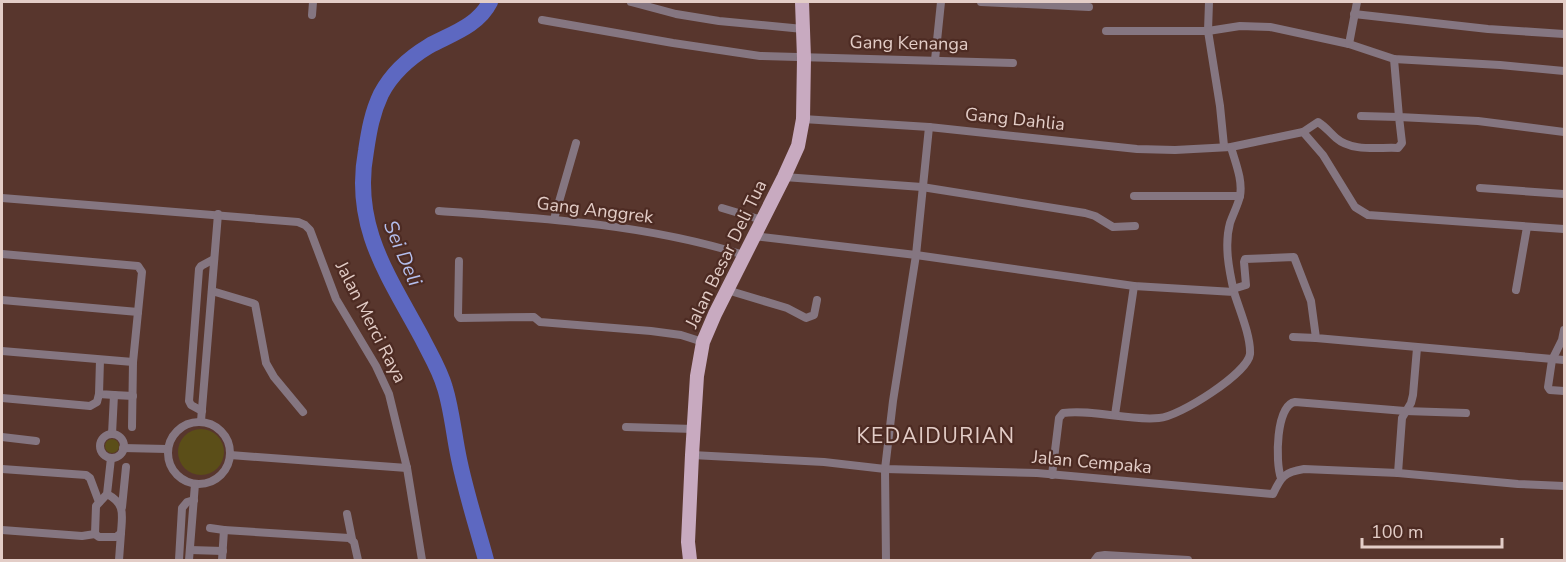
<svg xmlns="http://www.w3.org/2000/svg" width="1566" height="562" font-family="'Nunito Sans',sans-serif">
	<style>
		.green { fill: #5b4e18 }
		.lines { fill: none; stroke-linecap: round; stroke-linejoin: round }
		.river { stroke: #5d68c1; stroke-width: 16 }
		.minor { stroke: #857681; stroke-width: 8 }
		.primary { stroke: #c8aac0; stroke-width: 14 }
		.labels { text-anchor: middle; stroke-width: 4.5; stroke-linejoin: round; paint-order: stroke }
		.street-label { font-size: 18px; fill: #e3cdc7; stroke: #4d2b23 }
		.water-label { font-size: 20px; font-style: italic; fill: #b4beec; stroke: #4d2b23 }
		.quarter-label { font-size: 21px; letter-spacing: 1.5px; fill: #e3cdc7; stroke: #4d2b23 }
	</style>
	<rect width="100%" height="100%" fill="#58362d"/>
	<g class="green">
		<circle cx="201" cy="452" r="23"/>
		<circle cx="112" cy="446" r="7"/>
	</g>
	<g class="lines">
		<path class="river" d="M486,560c-9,-33 -20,-67 -27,-101 -5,-23 -7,-48 -14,-71 -5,-18 -15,-34 -23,-50 -34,-63 -70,-112 -56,-187 3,-20 6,-38 15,-57 11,-21 28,-36 48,-48 22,-12 49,-20 61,-44"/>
		<g class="minor">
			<polyline points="631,2 676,14 719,21 803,29"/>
			<polyline points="981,2 1089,7"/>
			<polyline points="1209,2 1208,31 1220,106 1224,146"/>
			<polyline points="1354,14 1488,29 1564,34"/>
			<polyline points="312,15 313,2"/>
			<polyline points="542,20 673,43 760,56 1013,63"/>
			<polyline points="1106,31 1208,31 1240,26 1270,27 1349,44 1394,59 1500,65 1564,71"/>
			<polyline points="1349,44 1357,2"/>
			<polyline points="1394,59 1399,117 1478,121 1564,132"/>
			<polyline points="935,60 941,2"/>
			<polyline points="803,119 929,127 1137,149 1175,150 1231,147 1303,132 1323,155 1355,207 1368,215 1564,229"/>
			<path d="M1303,132l15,-10c8,5 12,11 18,16 16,14 42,9 62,10l4,-5 -3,-26 -38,-1"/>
			<path d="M1231,147c4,15 12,33 9,49 -2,9 -7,18 -10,27 -6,22 -1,47 4,69"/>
			<polyline points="784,177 922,187 1085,213 1095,216 1113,227 1135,226"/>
			<polyline points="1480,188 1564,194"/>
			<polyline points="1134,196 1240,196"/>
			<polyline points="2,198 298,222 305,225 310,230 336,299 376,366 389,394 407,468 422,560"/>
			<polyline points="722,208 762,220"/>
			<path d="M439,211c102,7 207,13 305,44"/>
			<polyline points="554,219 576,143"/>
			<path d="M754,236l162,19 218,31 100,6c5,17 17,44 16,62 -2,19 -71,63 -91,64 -32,3 -65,-9 -96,-5l-4,5 -7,57"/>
			<polyline points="2,254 138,266 142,272 138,312"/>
			<polyline points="459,261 458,315 460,318 534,317 540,322 651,331 681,335 703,342"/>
			<polyline points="1233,289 1246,285 1244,262 1245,259 1294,257 1311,301 1316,338 1564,360"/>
			<polyline points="727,290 787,308 806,318 814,315 817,300"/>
			<polyline points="1516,290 1527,227"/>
			<polyline points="212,291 255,304 266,363 274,377 303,412"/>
			<polyline points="2,300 138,312 133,362"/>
			<polyline points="1564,330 1562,340 1552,360 1548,387 1550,390 1564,391"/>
			<polyline points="1293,337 1316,338"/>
			<polyline points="2,351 133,362 132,427"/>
			<polyline points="100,360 99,394 114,395 112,434"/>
			<polyline points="114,395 133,396"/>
			<polyline points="2,398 90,406 97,402 99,394"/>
			<polyline points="202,411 191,405 189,401 199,269 201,266 214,259"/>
			<polyline points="1115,415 1134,286"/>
			<polyline points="201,421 218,214"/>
			<circle cx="199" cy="453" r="31"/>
			<polyline points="626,427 694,429"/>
			<circle cx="112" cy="446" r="12"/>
			<polyline points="2,437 36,441"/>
			<polyline points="123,448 167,449"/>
			<polyline points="230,455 407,468"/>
			<path d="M692,455l132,7 61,7 152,4 236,21c8,-17 11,-22 31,-25l94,4 120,11 46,2"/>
			<polyline points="2,469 86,475 90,478 99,502"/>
			<polyline points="1398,473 1402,418 1411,403 1413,395 1417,348"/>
			<path d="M1281,478c-6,-16 -5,-73 14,-76l110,9 61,2"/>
			<path d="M107,494c19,10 15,21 14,39l-5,4h-17l-4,-3 1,-28 11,-12 4,-36"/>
			<polyline points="122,507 126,467"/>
			<polyline points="347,514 352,539"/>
			<polyline points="210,528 224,530"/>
			<polyline points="2,530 82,536 95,534"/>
			<polyline points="190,550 223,551"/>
			<polyline points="119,560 121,533"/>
			<polyline points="179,560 182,508 187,502 194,500"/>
			<polyline points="189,560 195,484"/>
			<polyline points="222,560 224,530 349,538 354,542 358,560"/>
			<polyline points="886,560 885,469 893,401 916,255 929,127"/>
			<polyline points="1095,560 1098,556 1105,555 1188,560"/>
		</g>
		<polyline class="primary" points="690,560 688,542 692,455 697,376 703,342 715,314 784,177 798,146 803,119 804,58 802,2"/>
	</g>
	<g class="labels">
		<g class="street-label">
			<text transform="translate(909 43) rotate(1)" y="6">Gang Kenanga</text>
			<text transform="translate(1015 119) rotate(6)" y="6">Gang Dahlia</text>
			<text transform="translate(595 210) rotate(7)" y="6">Gang Anggrek</text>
			<text transform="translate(726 254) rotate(-64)" y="6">Jalan Besar Deli Tua</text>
			<text transform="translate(371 322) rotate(63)" y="6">Jalan Merci Raya</text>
			<text transform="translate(1092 462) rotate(5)" y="6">Jalan Cempaka</text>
		</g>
		<g class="water-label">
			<text transform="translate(403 253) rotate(67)" y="7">Sei Deli</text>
		</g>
		<g class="quarter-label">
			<text x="936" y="443">KEDAIDURIAN</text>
		</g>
	</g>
	<rect width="1566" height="562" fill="none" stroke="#e3cdc7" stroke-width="6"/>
	<path d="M1362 538v9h140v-9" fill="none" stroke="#e3cdc7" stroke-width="3"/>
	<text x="1371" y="538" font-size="18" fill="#e3cdc7" stroke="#4d2b23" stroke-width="4.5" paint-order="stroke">100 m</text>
</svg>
